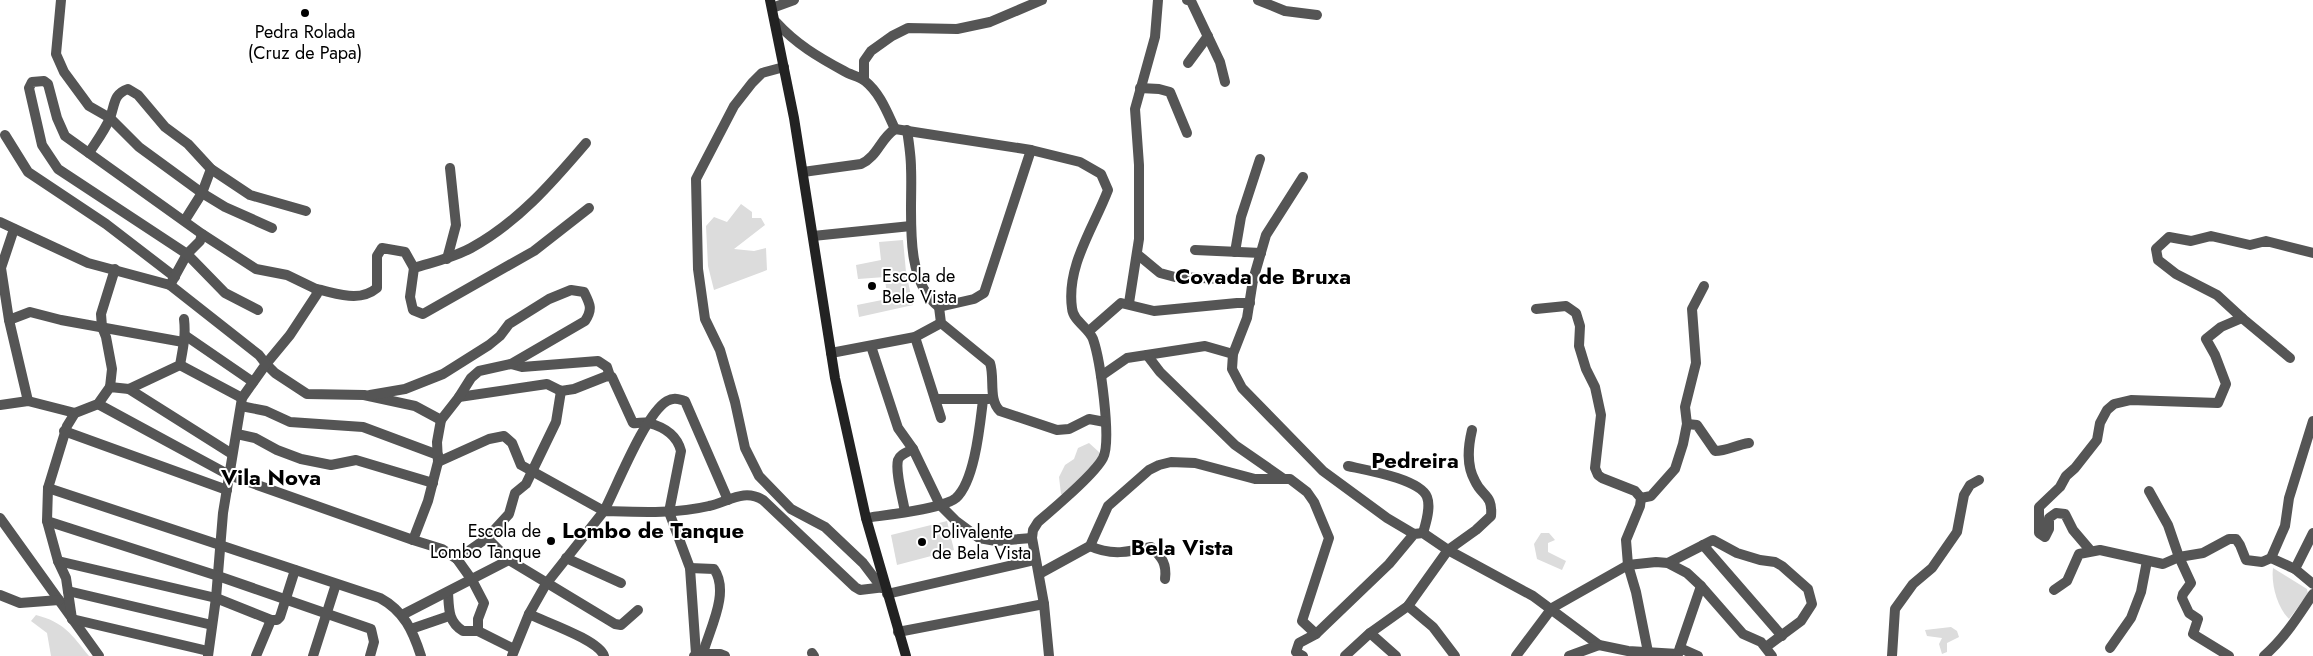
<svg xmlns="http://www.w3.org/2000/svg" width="2313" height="656" font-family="Jost,sans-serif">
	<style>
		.green { fill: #dcdcdc }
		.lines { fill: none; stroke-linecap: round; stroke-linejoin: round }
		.minor { stroke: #555; stroke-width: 10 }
		.tertiary { stroke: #555; stroke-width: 10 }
		.secondary { stroke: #222; stroke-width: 10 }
		.poi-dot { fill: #000; stroke: #fff; stroke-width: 2 }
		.labels { text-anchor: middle; stroke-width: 4; stroke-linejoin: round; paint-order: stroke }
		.poi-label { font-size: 18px; fill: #000; stroke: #fff; text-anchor: start }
		.district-label { font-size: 22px; font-weight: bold; fill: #000; stroke: #fff }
	</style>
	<rect width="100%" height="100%" fill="#fff"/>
	<g class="green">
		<polygon points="741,204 752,212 752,218 761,218 765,225 734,249 754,251 766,248 767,270 714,290 708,266 706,226 714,217 727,222"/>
		<polygon points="903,240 906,272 913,305 859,317 857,305 887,299 885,277 858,279 856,265 881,260 879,242"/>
		<polygon points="1089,443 1099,452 1101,458 1082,488 1073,498 1061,494 1059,477 1065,465 1074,459 1078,448"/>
		<polygon points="947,521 954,550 897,565 891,535"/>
		<polygon points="1541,533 1549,533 1555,540 1548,543 1548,552 1566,561 1562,570 1537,559 1534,544"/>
		<path d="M2273,568l34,21 1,5 -19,25c-12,-12 -18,-35 -16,-51z"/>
		<path d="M36,615c28,7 36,20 53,41h-38l-4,-23 -16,-12z"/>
		<polygon points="1951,627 1957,631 1959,637 1947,643 1947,652 1942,654 1939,644 1942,638 1927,636 1925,630"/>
	</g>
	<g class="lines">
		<g class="minor">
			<polyline points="61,0 56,54 64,72 89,106 110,118 139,147 202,193 225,207 272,228"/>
			<polyline points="1187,0 1191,1 1220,62 1225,82"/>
			<polyline points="1258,0 1285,11 1317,15"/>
			<polyline points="772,8 794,0"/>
			<path d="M776,22c20,22 42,35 68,49 6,4 15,5 21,10 15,12 22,31 30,48"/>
			<polyline points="1188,63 1208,36"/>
			<polyline points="784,67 762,73 752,83 734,106 696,179 698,269 705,319 720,350 735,402 745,448 759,476 791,509 825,527 863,563 882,588"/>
			<polyline points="864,80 864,61 871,51 892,36 908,28 957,29 990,22 1042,0"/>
			<polyline points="1140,88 1159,89 1170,92 1187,133"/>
			<path d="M907,130c2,13 4,26 4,38 2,41 -9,111 28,139l35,-8 10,-6 47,-143"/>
			<polyline points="5,135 28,172 106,224 175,277"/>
			<path d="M586,143c-35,41 -68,79 -115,105 -18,10 -38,14 -57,20l-4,29 3,13 10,4 111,-63 55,-43"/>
			<path d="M89,153c7,-11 16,-23 21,-35 5,-13 3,-24 18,-29l10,6 27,32 23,17 23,25 39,26 56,16"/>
			<path d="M803,172l58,-8c17,-8 19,-25 34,-35l136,21 49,12 21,12 7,16c-14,37 -42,76 -36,118 1,13 16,19 21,31 7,20 19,102 10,119 -9,17 -49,50 -65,64l-5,8 -1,8 12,66 5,52"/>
			<polyline points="1303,177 1266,235 1253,280 1247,318 1233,354 1232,369 1242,388 1323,471 1387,518 1414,534"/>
			<polyline points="185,220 202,193 211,169"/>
			<polyline points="0,222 88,263 170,285 187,254 200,241 202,234"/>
			<polyline points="14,229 1,268 9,320 28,401"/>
			<polyline points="813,236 911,226"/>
			<polyline points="1195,250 1261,253"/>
			<polyline points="1235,252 1241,217 1260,159"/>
			<polyline points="1137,254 1160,273 1175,277 1253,280"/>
			<polyline points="447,259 456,225 450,168"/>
			<path d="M414,268l-9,-16 -23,-4 -5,8v32c-18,15 -40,5 -61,1l1,5 -27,41 -24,29 9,9 32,21 57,1 51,11 26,14 18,-23 88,-13 14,7 13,-2 33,-13 5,1 21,46c5,1 11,-2 16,0 15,4 28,12 32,28l-12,61 21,56 6,86 -2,2"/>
			<polyline points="170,285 259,355 266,364 242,398 223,513 216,598 208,656"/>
			<polyline points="1129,303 1139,239 1139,165 1135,109 1155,37 1158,0"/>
			<path d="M939,307l2,16 49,40c5,15 -2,37 10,48l57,19 12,-1 20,-10 16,3"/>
			<polyline points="1536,309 1566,306 1576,313 1580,326 1579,346 1586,369 1595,387 1601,415 1595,468 1598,475 1602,478 1635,491 1641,498 1640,506 1626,540 1628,565 1636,592 1648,652"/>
			<polyline points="258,310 225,293 187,254 58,169 42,145 29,88 32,82 44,81 48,84 57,118 65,136 202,234 256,269 287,275 316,289"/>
			<polyline points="2242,318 2290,358"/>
			<polyline points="9,320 30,312 61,320 183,342"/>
			<polyline points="1089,331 1121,303 1154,311 1237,303 1250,303"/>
			<polyline points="186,336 253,382"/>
			<polyline points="915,337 941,418"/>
			<polyline points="871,346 898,428 913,449 940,505 956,521 979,538 996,541 1032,538"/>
			<polyline points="831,353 915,337 941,323"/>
			<polyline points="1147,355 1160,372 1235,445 1284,479"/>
			<polyline points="511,364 522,367 598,361 607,367 610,376"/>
			<polyline points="180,365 242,398"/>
			<polyline points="1101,376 1127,358 1205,346 1233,354"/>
			<polyline points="110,387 112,369 106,337 102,327 101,314 115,269"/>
			<polyline points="129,389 232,454"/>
			<path d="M370,395l35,-6 38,-15 46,-29 11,-9 9,-12 40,-25 22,-9 13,2c6,12 9,17 1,29l-74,43 -32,7 -8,7 -12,19"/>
			<polyline points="935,399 989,399"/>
			<polyline points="98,404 229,475 413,540"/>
			<polyline points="0,405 28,401 75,413"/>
			<polyline points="241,406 266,411 290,422 363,427 438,455"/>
			<polyline points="441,420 437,442 438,462 428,501 413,540 442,549 457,559 487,538 509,560 615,624 621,625 638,610"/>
			<path d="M1687,424l10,1 18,26c12,0 21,-6 34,-8"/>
			<polyline points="64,431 227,490"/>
			<polyline points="237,434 255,438 277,450 301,459 331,465 356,460 433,483"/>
			<path d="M438,462l51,-23 15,-3 8,7 9,22 83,46c13,-25 41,-97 63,-110 7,-4 11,-2 18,0l43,99"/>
			<path d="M1348,466c18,4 72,13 79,31 4,10 -1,26 -4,36"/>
			<path d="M48,488l332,110c24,13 33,33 41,58"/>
			<polyline points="2149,491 2168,525 2179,557 2191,583 2183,594 2182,598 2189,613 2198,619 2193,634 2229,656"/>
			<polyline points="1641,498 1651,496 1675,469 1683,444 1687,424 1685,407 1696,363 1692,309 1704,286"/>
			<path d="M905,512c-2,-13 -10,-40 -7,-52 2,-6 10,-8 15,-11"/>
			<polyline points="0,518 99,656"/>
			<path d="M866,518c19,-3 77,-9 90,-20 19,-17 24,-74 27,-98"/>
			<polyline points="47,521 218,576 371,629 374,642 370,656"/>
			<polyline points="2313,533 2295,569 2313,584"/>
			<polyline points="487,538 509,514 515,493 526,484 556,422 561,391"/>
			<polyline points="1703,545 1782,636"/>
			<path d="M1090,546c21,10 39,6 61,1 11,10 16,17 14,32"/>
			<polyline points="2090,550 2073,530 2065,514 2056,513 2049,518 2049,529 2045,537 2039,533 2039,507 2060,487 2066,476 2075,468 2097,440 2100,423 2107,410 2114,404 2131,400 2218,403 2226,384 2215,355 2206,339 2221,327 2242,318 2217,295 2176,274 2158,260 2156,249 2169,237 2191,241 2211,236 2250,245 2266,241 2313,253"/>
			<polyline points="566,558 621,583"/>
			<polyline points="2271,558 2295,569"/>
			<polyline points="457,559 472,580 484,603 478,619 478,631 514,649"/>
			<polyline points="58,561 216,598 271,620 277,620 280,617 295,570"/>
			<polyline points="1668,563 1713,540 1737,553 1760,560 1775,562 1782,566 1808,589 1812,604 1801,621 1766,647"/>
			<path d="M690,568l24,1c16,23 -4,59 -11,84"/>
			<polyline points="1039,574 1090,546 1108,506 1149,470 1159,465 1171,462 1195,463 1255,479 1290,479 1307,492 1314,502 1329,538 1302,621 1316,634 1389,564 1414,534 1423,533 1448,550 1533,596 1599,645 1628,651 1678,654"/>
			<polyline points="2054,590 2067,581 2079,554 2100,550 2163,564 2179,557 2203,553 2229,539 2236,539 2240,545 2246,560 2262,562 2271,558 2285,526 2289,498 2313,421"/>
			<polyline points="68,591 212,625"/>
			<path d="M448,592c1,17 0,30 15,39h15"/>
			<polyline points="887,594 1035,560"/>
			<polyline points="0,595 20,603 59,600"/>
			<polyline points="1408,606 1433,627 1455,656"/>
			<path d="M529,614c16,8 70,26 75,42"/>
			<polyline points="402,615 509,560"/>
			<path d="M72,619l-6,-41 -8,-17 -11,-40 1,-33 19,-62 8,-13 23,-9 12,-17 19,2 51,-24c3,-17 6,-29 4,-46"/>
			<polyline points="72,619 208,651"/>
			<polyline points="411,629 449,616"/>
			<polyline points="898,632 1044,604"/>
			<polyline points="1370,633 1396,656"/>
			<polyline points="1680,648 1698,656"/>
			<polyline points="2110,648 2131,618 2141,592 2147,561"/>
			<polyline points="812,653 814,656"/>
			<polyline points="699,654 720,654 725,656"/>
			<polyline points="256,656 271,620"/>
			<polyline points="313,656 336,584"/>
			<path d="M512,656l17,-42 17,-30 58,-73c35,1 71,3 105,-5 19,-4 35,-18 54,-6l92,87 5,3 25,-3"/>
			<polyline points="1303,656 1296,652 1299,643 1316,634"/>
			<path d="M1345,656l25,-23 38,-27 40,-56 28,-20 15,-14c2,-22 -9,-19 -16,-35 -9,-16 -7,-34 -3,-51"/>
			<polyline points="1516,656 1552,608 1628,565 1656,562 1668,563 1687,573 1701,586 1743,634 1761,642 1772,656"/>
			<polyline points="1569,656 1599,645"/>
			<polyline points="1677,656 1701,586"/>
			<polyline points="1892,656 1895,609 1913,584 1932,568 1957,532 1964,495 1970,485 1979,480"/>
		</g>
		<path class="tertiary" d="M2264,656c21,-18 34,-40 49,-62"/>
		<polyline class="secondary" points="770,0 794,118 835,378 866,518 906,656"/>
	</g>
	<g class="poi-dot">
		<circle cx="305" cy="13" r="5"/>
		<circle cx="872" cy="286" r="5"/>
		<circle cx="551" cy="541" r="5"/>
		<circle cx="922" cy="542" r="5"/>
	</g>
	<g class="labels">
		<g class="poi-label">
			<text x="305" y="38" text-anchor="middle">Pedra Rolada<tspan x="305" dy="21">(Cruz de Papa)</tspan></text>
			<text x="882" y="282">Escola de<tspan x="882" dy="21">Bele Vista</tspan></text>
			<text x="541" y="537" text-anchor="end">Escola de<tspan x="541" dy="21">Lombo Tanque</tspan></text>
			<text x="932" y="538">Polivalente<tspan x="932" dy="21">de Bela Vista</tspan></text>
		</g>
		<g class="district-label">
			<text x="1263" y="284">Covada de Bruxa</text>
			<text x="1415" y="468">Pedreira</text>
			<text x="271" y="485">Vila Nova</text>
			<text x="653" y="538">Lombo de Tanque</text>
			<text x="1182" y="555">Bela Vista</text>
		</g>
	</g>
</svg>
